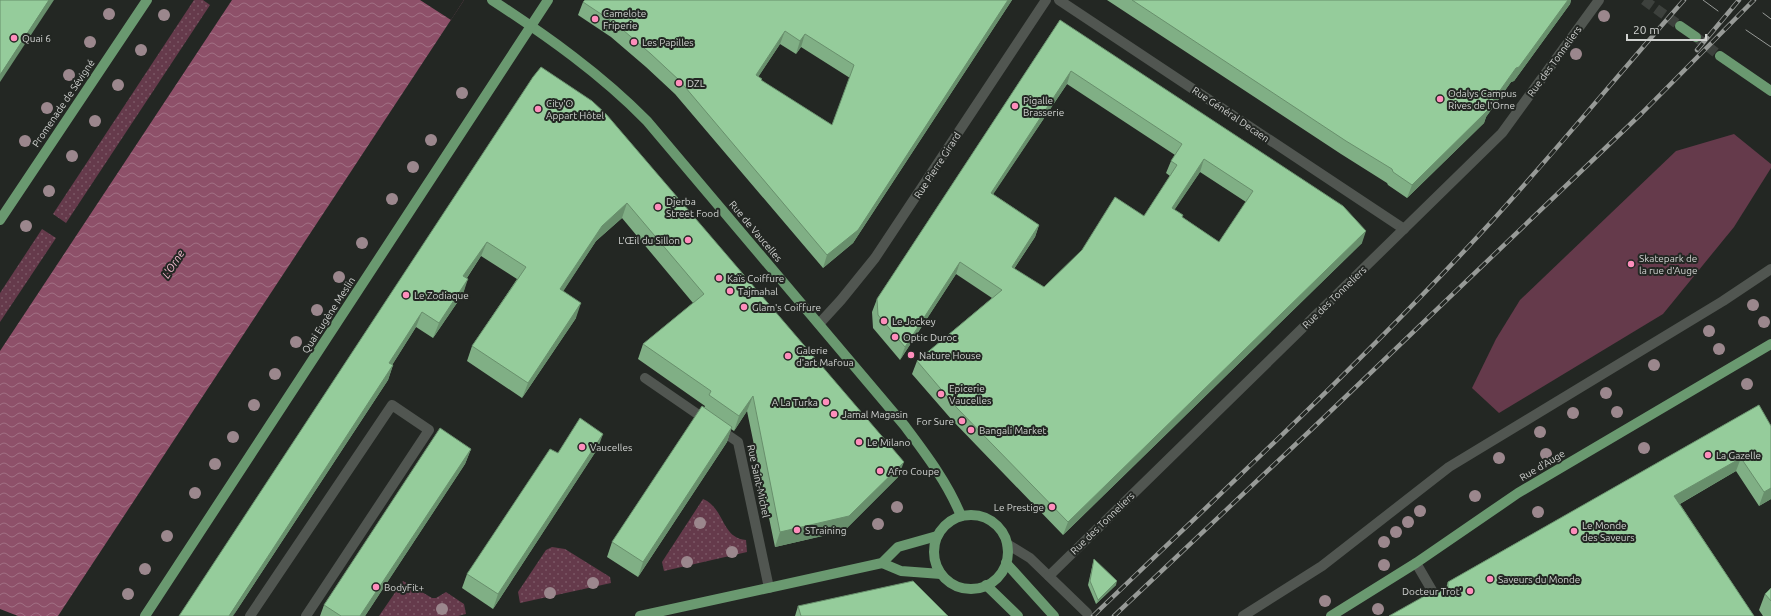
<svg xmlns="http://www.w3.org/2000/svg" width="1771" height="616" font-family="Ubuntu,sans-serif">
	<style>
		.grass { fill: url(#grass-dots) }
		.pitch { fill: #653a4b }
		.water { fill: url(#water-waves) }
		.pier { fill: #232723 }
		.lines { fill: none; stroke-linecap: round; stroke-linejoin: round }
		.major-tunnel { stroke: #3d413d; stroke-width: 10; stroke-dasharray: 10 5; stroke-linecap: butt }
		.minor { stroke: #515651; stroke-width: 10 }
		.major { stroke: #6a9970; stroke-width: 10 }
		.tram { stroke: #979a97; stroke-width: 1 }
		.rail-casing { stroke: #979a97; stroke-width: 4.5 }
		.rail { stroke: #232723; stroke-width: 3; stroke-dasharray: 9; stroke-linecap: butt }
		.tree { fill: #9b878d }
		.wall { fill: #80af85; fill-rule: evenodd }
		.shaded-wall { fill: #688f6c }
		.building { fill: #95cc9b; stroke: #688f6c; fill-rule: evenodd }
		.poi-dot { fill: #fe8ebc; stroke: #232723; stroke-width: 1.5 }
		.labels { text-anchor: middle; stroke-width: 4; stroke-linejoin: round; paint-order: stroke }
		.poi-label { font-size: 10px; fill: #d0d2d0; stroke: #232723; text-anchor: start }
		.street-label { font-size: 10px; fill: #d0d2d0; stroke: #232723 }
		.water-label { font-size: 11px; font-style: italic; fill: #f8bed3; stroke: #232723 }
	</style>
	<defs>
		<pattern id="grass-dots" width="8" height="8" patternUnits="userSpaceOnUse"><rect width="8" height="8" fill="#653a4b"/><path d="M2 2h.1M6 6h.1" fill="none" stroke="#7a5664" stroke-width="1.8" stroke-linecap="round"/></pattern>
		<pattern id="water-waves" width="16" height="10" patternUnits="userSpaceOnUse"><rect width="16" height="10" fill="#8e5069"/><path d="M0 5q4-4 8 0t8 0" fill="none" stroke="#a27084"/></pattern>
	</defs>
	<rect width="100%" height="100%" fill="#232723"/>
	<g class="grass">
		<polygon points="194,0 203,0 210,5 66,223 53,214"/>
		<polygon points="42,229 56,238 0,322 0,293"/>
		<path d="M703,499c22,9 18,39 43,41l1,12 -83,19 -2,-9z"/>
		<polygon points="552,547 565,549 610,577 611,583 520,603 518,592 546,550"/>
		<polygon points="403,581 432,598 436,598 446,592 464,604 466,614 458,616 379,616"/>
	</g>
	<polygon class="pitch" points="1734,134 1771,164 1771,168 1734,227 1663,314 1499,413 1472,388 1496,339 1520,300 1676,151"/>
	<polygon class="water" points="232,0 464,0 58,616 0,616 0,351"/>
	<g class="pier">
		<polygon points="420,0 464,0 451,20"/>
		<polygon points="0,609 18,616 0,616"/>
	</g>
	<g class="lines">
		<g class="major-tunnel">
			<polyline points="1644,0 1680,26"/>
			<polyline points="1696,37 1720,56"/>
		</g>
		<g class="minor">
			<polyline points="1059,0 1404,229"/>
			<polyline points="819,324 841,300 875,258 1046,0"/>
			<polyline points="645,378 738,442 769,588"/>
			<polyline points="1007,544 1030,558 1087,613"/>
			<polyline points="1416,563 1437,599"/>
			<polyline points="1049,576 1502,133 1599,0"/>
			<polyline points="250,616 392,405 429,430 306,616"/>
			<polyline points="1243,616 1322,566 1449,467 1723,301 1771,269"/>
		</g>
		<g class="major">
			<path d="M492,0c55,36 109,74 155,121l257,304c21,28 44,58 57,91"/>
			<polyline points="1680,26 1696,37"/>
			<polyline points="1720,56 1771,91"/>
			<polyline points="0,220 147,0"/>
			<circle cx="971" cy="552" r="37"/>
			<polyline points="882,563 901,571 941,574"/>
			<polyline points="1006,563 1054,616"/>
			<polyline points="986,585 1018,616"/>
			<polyline points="145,616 548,0"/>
			<polyline points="640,616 882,563 898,547 937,536"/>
			<polyline points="1331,616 1416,563 1518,493 1771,344"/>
		</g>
		<g class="tram">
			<polyline points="1703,0 1718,11"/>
			<polyline points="1763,13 1771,19"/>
			<polyline points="1746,30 1771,47"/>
		</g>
		<g class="rail-casing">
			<g id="rail">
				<polyline points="1697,50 1739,0"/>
				<path d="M1093,616c131,-126 265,-250 388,-383 70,-76 135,-156 203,-233"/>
				<polyline points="1114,616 1314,427 1642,113 1754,0"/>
			</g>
		</g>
		<use href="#rail" class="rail"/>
	</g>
	<g class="tree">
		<circle cx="109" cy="14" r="6"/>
		<circle cx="164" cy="15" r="6"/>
		<circle cx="1604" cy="16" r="6"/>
		<circle cx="90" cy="42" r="6"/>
		<circle cx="141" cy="50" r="6"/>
		<circle cx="1576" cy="54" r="6"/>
		<circle cx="69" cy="75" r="6"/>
		<circle cx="118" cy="85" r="6"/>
		<circle cx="462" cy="93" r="6"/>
		<circle cx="47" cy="108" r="6"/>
		<circle cx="95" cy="121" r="6"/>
		<circle cx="431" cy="140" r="6"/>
		<circle cx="25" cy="141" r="6"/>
		<circle cx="72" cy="156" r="6"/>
		<circle cx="413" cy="167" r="6"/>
		<circle cx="49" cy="191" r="6"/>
		<circle cx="392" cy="199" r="6"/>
		<circle cx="26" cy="226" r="6"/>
		<circle cx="362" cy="243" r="6"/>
		<circle cx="339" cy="277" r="6"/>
		<circle cx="1753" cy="305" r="6"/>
		<circle cx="317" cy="310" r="6"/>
		<circle cx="1764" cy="322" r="6"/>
		<circle cx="1709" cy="331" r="6"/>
		<circle cx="296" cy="342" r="6"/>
		<circle cx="1719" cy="349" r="6"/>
		<circle cx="1654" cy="365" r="6"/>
		<circle cx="275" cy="374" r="6"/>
		<circle cx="1747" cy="384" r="6"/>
		<circle cx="1606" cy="393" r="6"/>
		<circle cx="254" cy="405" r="6"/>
		<circle cx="1617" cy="412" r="6"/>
		<circle cx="1573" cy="413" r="6"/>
		<circle cx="1540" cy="432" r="6"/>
		<circle cx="233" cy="437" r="6"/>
		<circle cx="1644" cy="448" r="6"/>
		<circle cx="1546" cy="454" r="6"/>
		<circle cx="1499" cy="458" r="6"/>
		<circle cx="215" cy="464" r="6"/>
		<circle cx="195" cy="493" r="6"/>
		<circle cx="1475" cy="496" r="6"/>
		<circle cx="897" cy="507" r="6"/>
		<circle cx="1420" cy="511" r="6"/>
		<circle cx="1538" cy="512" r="6"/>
		<circle cx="1408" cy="522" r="6"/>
		<circle cx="700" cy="523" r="6"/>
		<circle cx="878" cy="524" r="6"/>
		<circle cx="1396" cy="532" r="6"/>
		<circle cx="167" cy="536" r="6"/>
		<circle cx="1384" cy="542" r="6"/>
		<circle cx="732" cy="552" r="6"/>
		<circle cx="687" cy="562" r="6"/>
		<circle cx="1384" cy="565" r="6"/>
		<circle cx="145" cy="569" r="6"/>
		<circle cx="593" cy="583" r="6"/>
		<circle cx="550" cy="593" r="6"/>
		<circle cx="128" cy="594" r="6"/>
		<circle cx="1325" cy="601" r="6"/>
		<circle cx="442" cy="609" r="6"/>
		<circle cx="1378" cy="609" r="6"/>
	</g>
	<g class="wall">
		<path d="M585,0h427l-159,243 -30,25 -148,-174 -29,-27 -35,-30 -33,-22 5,-13zM780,44l16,10 5,-7 49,31 -18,47 -71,-45 -3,-3z"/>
		<polygon points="1107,0 1571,0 1570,4 1514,81 1511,82 1486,117 1484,123 1407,198 1388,185 1387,183 1341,154"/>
		<path d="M1060,20l302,223 -299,292 -111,-115 -40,-46 5,-13 75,-63 -36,-24 -56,86 -27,-32 -1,-16 5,-13zM1067,84l108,71 -4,6 -5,12 4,3 -26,40 -100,71 -30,-18 21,-32 4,-12 -46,-31zM1200,172l46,30 -27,40 -37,-25 -8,-7z"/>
		<polygon points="533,77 898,477 844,531 775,547 747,411 734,431 731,429 727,442 638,577 607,557 612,542 704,408 705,406 638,359 643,344 693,303 622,218 596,241 563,291 576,318 522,398 467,361 472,346 517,279 481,256 467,278 463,294 433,338 416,327 392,365 393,365 388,380 233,616"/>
		<polygon points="1759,405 1771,499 1759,506 1736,471 1680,504 1754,616 1439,591 1445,591 1448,582"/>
		<polygon points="598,448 493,609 462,588 467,574 558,453"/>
		<polygon points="471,449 465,464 365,616 320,616 324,605"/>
		<polygon points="1094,559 1116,585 1096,604 1088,585 1093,563"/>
		<polygon points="1771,588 1771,616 1763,616 1759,610 1765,594"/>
		<polygon points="798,606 948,616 795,616"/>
	</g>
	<g class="shaded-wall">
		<polygon points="49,0 54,0 0,82 0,75"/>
		<polygon points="1008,0 1012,0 853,243 823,268 827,255"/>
		<polygon points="1568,0 1571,0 1570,4 1514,81 1511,82 1486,117 1484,123 1407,198 1412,185 1489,106 1516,68"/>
		<polygon points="785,31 780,44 751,88 756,75"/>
		<polygon points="805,34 801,47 796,54 800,41"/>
		<polygon points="1071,71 1067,84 986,205 991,193"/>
		<polygon points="1204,159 1200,172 1167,221 1172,208"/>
		<polygon points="627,203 622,218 596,241 555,304 560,289 602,226"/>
		<polygon points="1039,225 1035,237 1007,279 1012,267"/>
		<polygon points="1366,231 1362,243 1063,535 1068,522"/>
		<polygon points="487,242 481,256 458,291 463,276"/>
		<polygon points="960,262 956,274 900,360 905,347"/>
		<polygon points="468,279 463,294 433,338 439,323"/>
		<polygon points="581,303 576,318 522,398 528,383"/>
		<polygon points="422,312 416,327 384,378 389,363"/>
		<polygon points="393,365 388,380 233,616 229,616"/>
		<polygon points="753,396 747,411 734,431 739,416"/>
		<polygon points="732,427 727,442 638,577 643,562"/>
		<polygon points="603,434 598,448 493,609 498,594"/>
		<polygon points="471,449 465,464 365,616 360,616"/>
		<polygon points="1741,458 1736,471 1669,510 1674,496"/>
		<polygon points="904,462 898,477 844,531 775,547 780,532"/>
		<polygon points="1771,488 1771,499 1759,506 1764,492"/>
		<polygon points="1117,581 1116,585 1096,604 1098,600"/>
	</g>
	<g class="building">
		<polygon points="0,0 49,0 0,75"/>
		<path d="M585,0h423l-150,230 -31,25 -147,-174 -29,-27 -35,-30 -33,-22zM785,31l15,10 5,-7 49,31 -22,60 -71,-45 1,-1 -6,-4z"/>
		<polygon points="1132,0 1568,0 1519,67 1516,68 1489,106 1489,109 1412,185 1393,172 1392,169 1346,141"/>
		<path d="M1060,20l283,186 23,25 -298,291 -111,-114 -40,-47 85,-71 -42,-28 -55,85 -27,-32 -1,-16zM1071,71l111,73 -11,17 6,4 -33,51 -29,-19 -33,53 -38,37 -32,-20 27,-42 -48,-32zM1204,159l49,32 -34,51 -37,-25 1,-2 -11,-7z"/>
		<polygon points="541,67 592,101 606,114 904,462 849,516 780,532 753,396 739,416 709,395 711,391 643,344 704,294 627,203 602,226 560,289 581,303 528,383 472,346 526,267 487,242 463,276 468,279 439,323 422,312 389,363 393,365 229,616 179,616 533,77"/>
		<polygon points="1759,405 1771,426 1771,488 1764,492 1741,458 1674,496 1754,616 1389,616 1437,589 1439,591 1445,591 1448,588 1448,582"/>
		<polygon points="702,406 732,427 643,562 612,542"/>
		<polygon points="580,418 603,434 498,594 467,574 550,449 558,453"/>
		<polygon points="440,428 471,449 360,616 341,616 324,605"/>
		<polygon points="1094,559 1117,581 1098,600 1090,581"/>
		<polygon points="913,581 948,616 801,616 798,606"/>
		<polygon points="1771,588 1771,601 1765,594"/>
	</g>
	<g class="poi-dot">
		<circle cx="595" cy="19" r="4"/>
		<circle cx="14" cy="38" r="4"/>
		<circle cx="634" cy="42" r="4"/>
		<circle cx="679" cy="83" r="4"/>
		<circle cx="1440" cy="99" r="4"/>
		<circle cx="1015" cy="106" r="4"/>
		<circle cx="538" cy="109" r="4"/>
		<circle cx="658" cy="207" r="4"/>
		<circle cx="688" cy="240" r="4"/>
		<circle cx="1631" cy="264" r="4"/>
		<circle cx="719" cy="278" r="4"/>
		<circle cx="730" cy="291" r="4"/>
		<circle cx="406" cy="295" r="4"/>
		<circle cx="744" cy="307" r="4"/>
		<circle cx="884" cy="321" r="4"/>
		<circle cx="895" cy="337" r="4"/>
		<circle cx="911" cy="355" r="4"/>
		<circle cx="788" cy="356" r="4"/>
		<circle cx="941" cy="394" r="4"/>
		<circle cx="826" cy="402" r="4"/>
		<circle cx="834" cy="414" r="4"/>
		<circle cx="962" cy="421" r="4"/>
		<circle cx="971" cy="430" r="4"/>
		<circle cx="859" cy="442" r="4"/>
		<circle cx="582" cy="447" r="4"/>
		<circle cx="1708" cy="455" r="4"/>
		<circle cx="880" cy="471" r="4"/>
		<circle cx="1052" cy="507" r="4"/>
		<circle cx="797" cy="530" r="4"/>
		<circle cx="1574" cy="531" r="4"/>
		<circle cx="1490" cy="579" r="4"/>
		<circle cx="376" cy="587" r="4"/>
		<circle cx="1470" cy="591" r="4"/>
	</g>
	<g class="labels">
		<g class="poi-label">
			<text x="603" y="17">Camelote<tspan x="603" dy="12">Friperie</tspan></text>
			<text x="22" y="42">Quai 6</text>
			<text x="642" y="46">Les Papilles</text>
			<text x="687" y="87">DZL</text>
			<text x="1448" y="97">Odalys Campus<tspan x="1448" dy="12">Rives de l'Orne</tspan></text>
			<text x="1023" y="104">Pigalle<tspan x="1023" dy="12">Brasserie</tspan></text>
			<text x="546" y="107">City'O<tspan x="546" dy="12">Appart Hôtel</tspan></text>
			<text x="666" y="205">Djerba<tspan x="666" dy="12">Street Food</tspan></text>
			<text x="680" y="244" text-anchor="end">L'Œil du Sillon</text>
			<text x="1639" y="262">Skatepark de<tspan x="1639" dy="12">la rue d'Auge</tspan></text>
			<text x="727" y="282">Kaïs Coiffure</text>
			<text x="738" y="295">Tajmahal</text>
			<text x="414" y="299">Le Zodiaque</text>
			<text x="752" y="311">Glam's Coiffure</text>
			<text x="892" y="325">Le Jockey</text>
			<text x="903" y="341">Optic Duroc</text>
			<text x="796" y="354">Galerie<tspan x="796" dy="12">d'art Mafoua</tspan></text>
			<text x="919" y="359">Nature House</text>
			<text x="949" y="392">Epicerie<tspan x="949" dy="12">Vaucelles</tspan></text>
			<text x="818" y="406" text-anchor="end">A La Turka</text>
			<text x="842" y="418">Jamal Magasin</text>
			<text x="954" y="425" text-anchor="end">For Sure</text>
			<text x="979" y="434">Bangali Market</text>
			<text x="867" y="446">Le Milano</text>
			<text x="590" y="451">Vaucelles</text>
			<text x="1716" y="459">La Gazelle</text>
			<text x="888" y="475">Afro Coupe</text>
			<text x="1044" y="511" text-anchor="end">Le Prestige</text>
			<text x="1582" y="529">Le Monde<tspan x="1582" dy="12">des Saveurs</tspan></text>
			<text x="805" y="534">STraining</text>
			<text x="1498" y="583">Saveurs du Monde</text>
			<text x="384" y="591">BodyFit+</text>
			<text x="1462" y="595" text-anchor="end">Docteur Trot'</text>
		</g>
		<g class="street-label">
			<text transform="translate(1554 61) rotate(-54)" y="4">Rue des Tonneliers</text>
			<text transform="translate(63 103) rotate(-56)" y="4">Promenade de Sévigné</text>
			<text transform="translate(1231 114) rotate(34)" y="4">Rue Général Decaen</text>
			<text transform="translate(937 165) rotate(-57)" y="4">Rue Pierre Girard</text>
			<text transform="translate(756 231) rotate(50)" y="4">Rue de Vaucelles</text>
			<text transform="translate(1334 297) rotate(-44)" y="4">Rue des Tonneliers</text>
			<text transform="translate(328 315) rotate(-57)" y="4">Quai Eugène Meslin</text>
			<text transform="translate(1542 465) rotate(-31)" y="4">Rue d'Auge</text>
			<text transform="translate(759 481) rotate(78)" y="4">Rue Saint-Michel</text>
			<text transform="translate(1102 523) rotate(-44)" y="4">Rue des Tonneliers</text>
		</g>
		<g class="water-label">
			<text transform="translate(173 264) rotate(-57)" y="4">L'Orne</text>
		</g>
	</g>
	<path d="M1627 34v6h79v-6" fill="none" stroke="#d0d2d0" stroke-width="2"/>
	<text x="1633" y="34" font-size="12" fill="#d0d2d0" stroke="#232723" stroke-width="3" paint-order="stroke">20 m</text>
</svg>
